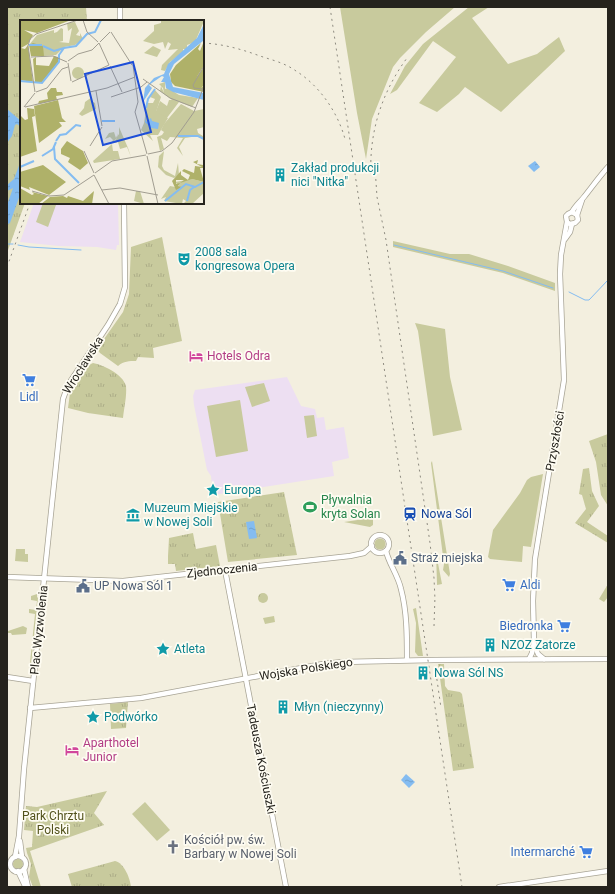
<svg xmlns="http://www.w3.org/2000/svg" width="615" height="894" font-family="Roboto,sans-serif">
	<style>
		.education { fill: #eddff2 }
		.green { fill: #c8ca9d }
		.park { fill: url(#park-tufts) }
		.water { fill: url(#water-ripples) }
		.lines { fill: none; stroke-linecap: round; stroke-linejoin: round }
		.stream { stroke: #84bcf1; stroke-width: 1 }
		.secondary-casing { stroke: #a8a495; stroke-width: 6 }
		.secondary { stroke: #fff; stroke-width: 4.5 }
		.rail { stroke: #8e8b80; stroke-width: 1; stroke-dasharray: 2 4; stroke-linecap: butt }
		.labels { text-anchor: middle; stroke-width: 3.5; stroke-linejoin: round; paint-order: stroke }
		.culture-label { font-size: 12px; fill: #0d838f; stroke: #fefcf2; text-anchor: start }
		.hotel-label { font-size: 12px; fill: #b23c85; stroke: #fefcf2; text-anchor: start }
		.street-label { font-size: 12px; fill: #25231d; stroke: #fefcf2 }
		.shop-label { font-size: 12px; fill: #366cbe; stroke: #fefcf2; text-anchor: end }
		.leisure-label { font-size: 12px; fill: #27864d; stroke: #fefcf2; text-anchor: start }
		.transit-label { font-size: 12px; fill: #164399; stroke: #fefcf2; text-anchor: start }
		.service-label { font-size: 12px; fill: #4e5e75; stroke: #fefcf2; text-anchor: start }
		.park-label { font-size: 12px; fill: #52521c; stroke: #fefcf2 }
		.worship-label { font-size: 12px; fill: #5b616d; stroke: #fefcf2; text-anchor: start }
		.inset-river { fill: none; stroke: #84bcf1; stroke-width: 2 }
		.inset-road { fill: none; stroke: #a19d91; stroke-width: 1 }
		.view { fill: #1d4ed8; fill-opacity: 0.15; stroke: #1d4ed8; stroke-width: 2 }
		.inset-edge { fill: none; stroke: #25231d; stroke-width: 2 }
	</style>
	<defs>
		<pattern id="park-tufts" width="24" height="20" patternUnits="userSpaceOnUse"><rect width="24" height="20" fill="#c8ca9d"/><path d="M3 7l-1-3M5 7V3M7 7l1-3M15 17l-1-3M17 17v-4M19 17l1-3" fill="none" stroke="#acad87"/></pattern>
		<pattern id="water-ripples" width="26" height="14" patternUnits="userSpaceOnUse"><rect width="26" height="14" fill="#84bcf1"/><path d="M2 4q2-2 4 0t4 0M15 11q2-2 4 0t4 0" fill="none" stroke="#72a1ce"/></pattern>
	</defs>
	<rect width="100%" height="100%" fill="#f3efdf"/>
	<g class="education">
		<polygon points="34,203 118,203 119,245 117,245 116,250 97,247 59,246 20,242"/>
		<polygon points="287,377 301,406 315,409 317,418 324,417 326,430 344,427 349,458 332,462 334,476 213,495 211,476 207,470 194,405 193,396 195,390"/>
	</g>
	<g class="green">
		<polygon points="340,7 455,7 426,32 400,58 393,67 372,119 366,159 357,113"/>
		<polygon points="469,7 489,7 472,18 508,64 537,54 559,37 565,51 501,112 465,87 459,94 437,112 419,103 456,57 433,41 397,90 390,94 405,66 423,44"/>
		<polygon points="43,203 52,203 56,205 48,227 36,222"/>
		<polygon points="393,241 450,254 469,254 508,266 555,283 555,291 503,273 393,247"/>
		<polygon points="415,323 445,329 450,377 462,430 433,436 418,331"/>
		<polygon points="264,383 270,401 252,407 245,387"/>
		<polygon points="240,400 248,451 216,457 207,406"/>
		<polygon points="314,415 317,436 307,438 304,416"/>
		<polygon points="432,461 450,574 449,577 443,570 444,564 431,463"/>
		<polygon points="543,474 531,547 523,546 522,562 490,559 488,557 493,530 520,493 527,480 531,477"/>
		<polygon points="371,518 373,518 373,525 370,527 344,522"/>
		<circle cx="380" cy="544" r="5.5"/>
		<polygon points="16,549 25,549 25,554 28,554 28,562 15,561"/>
		<polygon points="436,553 442,584 437,585 437,584"/>
		<polygon points="37,594 37,597 38,598 30,674 29,672 35,614 29,613 29,609 36,610 37,601 31,600 31,596"/>
		<polygon points="416,608 423,656 418,656 415,652 416,623 413,609"/>
		<polygon points="274,616 275,622 265,624 263,618"/>
		<polygon points="23,626 27,628 26,634 12,635 11,633 7,633 8,631"/>
		<polygon points="145,802 170,830 157,841 132,814"/>
		<circle cx="18" cy="864" r="5"/>
	</g>
	<g class="park">
		<polygon points="7,7 86,7 87,21 21,21 21,203 25,203 7,253"/>
		<path d="M162,237l20,104 -29,7 1,10 -16,-1 -2,4c-7,0 -12,0 -18,5l-18,-13 -3,-4 26,-37 6,-18 2,-47z"/>
		<path d="M93,363c10,2 30,11 33,23 1,10 -2,22 -3,32l-35,-5 -20,-5 2,-15 19,-28z"/>
		<polygon points="608,434 608,506 601,495 596,462 589,441"/>
		<polygon points="589,468 592,491 599,506 587,522 608,536 608,543 575,523 586,509 582,495 579,494 583,469"/>
		<polygon points="284,492 297,555 228,562 218,502"/>
		<polygon points="193,533 196,549 216,545 220,566 176,571 175,564 168,564 168,556 169,538"/>
		<polygon points="608,584 608,597 604,602 599,599"/>
		<circle cx="263" cy="598" r="5"/>
		<polygon points="438,664 444,664 445,686 448,690 460,692 462,694 474,768 453,771"/>
		<polygon points="128,702 126,728 111,729 110,704"/>
		<polygon points="107,791 94,813 104,825 30,851 41,887 33,887 29,877 31,864 27,853 26,848 32,847 33,831 24,830 26,806 37,807"/>
		<path d="M115,861c9,2 15,17 16,26h-59l-4,-13z"/>
	</g>
	<g class="water">
		<polygon points="7,109 21,121 21,127 17,124 15,125 12,136 7,143"/>
		<polygon points="21,160 21,192 10,223 8,224 7,205 13,188 7,191 7,185 14,179"/>
		<polygon points="535,161 540,167 534,172 528,166"/>
		<polygon points="254,521 257,538 249,539 246,522"/>
		<polygon points="406,774 415,782 409,788 401,780"/>
	</g>
	<g class="lines">
		<g class="stream">
			<polyline points="7,244 13,244"/>
			<polyline points="18,245 29,247 81,250"/>
			<polyline points="394,245 503,271 553,288"/>
			<polyline points="569,292 585,300 589,300 608,280"/>
		</g>
		<g class="secondary-casing">
			<g id="secondary">
				<polyline points="120,7 120,21"/>
				<path d="M572,212c3,-6 8,-10 12,-15 8,-10 15,-20 24,-30"/>
				<polyline points="577,215 582,200"/>
				<polyline points="565,239 570,232 572,224"/>
				<circle cx="380" cy="544" r="9"/>
				<path d="M386,551c3,13 12,24 15,38 6,23 6,47 6,71"/>
				<polyline points="225,570 286,887"/>
				<polyline points="7,577 123,581 350,556 364,553 372,546"/>
				<polyline points="534,644 538,654 544,659"/>
				<polyline points="529,659 532,653 534,642 533,601 535,559 564,380 560,274 561,255 567,222 566,216 568,214 572,212 577,215 578,220 575,223 570,224 567,222"/>
				<polyline points="7,677 33,681"/>
				<polyline points="30,708 141,698 323,664 342,662 434,660 608,659"/>
				<polyline points="20,841 22,857"/>
				<circle cx="18" cy="864" r="8"/>
				<polyline points="15,857 19,836 24,769 63,399 68,385 108,325 120,304 125,287 124,203"/>
				<polyline points="24,869 28,887"/>
				<polyline points="18,871 25,886"/>
				<polyline points="499,887 608,871"/>
			</g>
		</g>
		<use href="#secondary" class="secondary"/>
		<g class="rail">
			<polyline points="330,7 462,887"/>
			<path d="M203,43c20,1 38,6 57,13 12,4 25,7 36,15 24,15 42,42 49,68"/>
			<polyline points="375,167 377,197 386,240 430,543 434,578 435,600"/>
			<path d="M371,174c-2,-42 11,-82 36,-116"/>
			<polyline points="7,267 30,203"/>
			<polyline points="434,626 435,596"/>
			<polyline points="436,673 441,708"/>
		</g>
	</g>
	<defs>
		<g id="building-bare" transform="scale(1.08)"><path d="M-4-6H4V6H1V3H-1V6H-4ZM-2.5-4.3h1.7v1.8h-1.7ZM.8-4.3h1.7v1.8H.8ZM-2.5-1h1.7V.8h-1.7ZM.8-1h1.7V.8H.8Z" fill="#0f9aa8" stroke="#fefcf2" stroke-width="2.5" paint-order="stroke"/></g>
		<g id="theatre-bare" transform="scale(1.08)"><path d="M-5-5.5Q0-4 5-5.5V0Q5 5 0 6Q-5 5-5 0ZM-3.3-2.5H-1v1.5H-3.3ZM1-2.5H3.3v1.5H1ZM-2.8 1Q0 5.5 2.8 1Z" fill="#0f9aa8" stroke="#fefcf2" stroke-width="2.5" paint-order="stroke"/></g>
		<g id="hotel-bare" transform="scale(1.08)"><path d="M-6-4.5h1.5V1H6V5H4.5V3h-9V5H-6ZM-4 0a1.8 1.8 0 1 1 3.6 0ZM.5 0V-2.5h3Q6-2.5 6 0Z" fill="#d1479c" stroke="#fefcf2" stroke-width="2.5" paint-order="stroke"/></g>
		<g id="supermarket-bare" transform="scale(1.08)"><path d="M-6-5.5h2.5l.6 2H6L4.5 2H-2.5L-4.4-4H-6ZM-1.5 3.2a1.3 1.3 0 1 0 .1 0ZM3 3.2a1.3 1.3 0 1 0 .1 0Z" fill="#3f7fe0" stroke="#fefcf2" stroke-width="2.5" paint-order="stroke"/></g>
		<g id="sight-bare" transform="scale(1.08)"><path d="M0-6L1.8-2.2L6-1.7L2.9 1.2L3.7 5.4L0 3.3L-3.7 5.4L-2.9 1.2L-6-1.7L-1.8-2.2Z" fill="#0f9aa8" stroke="#fefcf2" stroke-width="2.5" paint-order="stroke"/></g>
		<g id="stadium-bare" transform="scale(1.08)"><path d="M0-5a6.5 5 0 1 0 0 10a6.5 5 0 1 0 0-10ZM-3.5-1.8h7v3.6h-7Z" fill="#2e9e5b" stroke="#fefcf2" stroke-width="2.5" paint-order="stroke"/></g>
		<g id="station-bare" transform="scale(1.08)"><path d="M-3-6H3Q5-6 5-4V2Q5 4 3 4L4.5 6H3L1.5 4h-3L-3 6H-4.5L-3 4Q-5 4-5 2V-4Q-5-6-3-6ZM-3.5-4v3h7v-3ZM-3.5 1v1.5H-2V1ZM2 1v1.5H3.5V1Z" fill="#1a4fb4" stroke="#fefcf2" stroke-width="2.5" paint-order="stroke"/></g>
		<g id="museum-bare" transform="scale(1.08)"><path d="M0-6L6-3V-2H-6V-3ZM-5-1h2V3h-2ZM-1-1h2V3h-2ZM3-1h2V3H3ZM-6 4H6V6H-6Z" fill="#0f9aa8" stroke="#fefcf2" stroke-width="2.5" paint-order="stroke"/></g>
		<g id="civic-bare" transform="scale(1.08)"><path d="M-.6-6.5H3V-4.5H.6V-3L4-1V1h2V6H-6V1h2V-1L-.6-3ZM-1.2 2.5V6h2.4V2.5Z" fill="#5c6f8a" stroke="#fefcf2" stroke-width="2.5" paint-order="stroke"/></g>
		<g id="church-bare" transform="scale(1.08)"><path d="M-1.2-6h2.4v3.5h3.3v2.4h-3.3V6h-2.4V-.1h-3.3v-2.4h3.3Z" fill="#6b7280" stroke="#fefcf2" stroke-width="2.5" paint-order="stroke"/></g>
	</defs>
	<g fill-rule="evenodd">
		<use href="#building-bare" x="280" y="175"/>
		<use href="#theatre-bare" x="184" y="259"/>
		<use href="#hotel-bare" x="196" y="356"/>
		<use href="#supermarket-bare" x="29" y="380"/>
		<use href="#sight-bare" x="213" y="490"/>
		<use href="#stadium-bare" x="310" y="507"/>
		<use href="#station-bare" x="410" y="514"/>
		<use href="#museum-bare" x="133" y="515"/>
		<use href="#civic-bare" x="400" y="558"/>
		<use href="#supermarket-bare" x="509" y="585"/>
		<use href="#civic-bare" x="83" y="586"/>
		<use href="#supermarket-bare" x="564" y="626"/>
		<use href="#building-bare" x="490" y="645"/>
		<use href="#sight-bare" x="163" y="649"/>
		<use href="#building-bare" x="423" y="673"/>
		<use href="#building-bare" x="283" y="707"/>
		<use href="#sight-bare" x="93" y="717"/>
		<use href="#hotel-bare" x="72" y="750"/>
		<use href="#church-bare" x="173" y="847"/>
		<use href="#supermarket-bare" x="586" y="852"/>
	</g>
	<g class="labels">
		<g class="culture-label">
			<text x="291" y="172">Zakład produkcji<tspan x="291" dy="14">nici "Nitka"</tspan></text>
			<text x="195" y="256">2008 sala<tspan x="195" dy="14">kongresowa Opera</tspan></text>
			<text x="224" y="494">Europa</text>
			<text x="144" y="512">Muzeum Miejskie<tspan x="144" dy="14">w Nowej Soli</tspan></text>
			<text x="501" y="649">NZOZ Zatorze</text>
			<text x="174" y="653">Atleta</text>
			<text x="434" y="677">Nowa Sól NS</text>
			<text x="294" y="711">Młyn (nieczynny)</text>
			<text x="104" y="721">Podwórko</text>
		</g>
		<g class="hotel-label">
			<text x="207" y="360">Hotels Odra</text>
			<text x="83" y="747">Aparthotel<tspan x="83" dy="14">Junior</tspan></text>
		</g>
		<g class="street-label">
			<text transform="translate(83 365) rotate(-58)" y="4">Wrocławska</text>
			<text transform="translate(555 441) rotate(-80)" y="4">Przyszłości</text>
			<text transform="translate(222 570) rotate(-6)" y="4">Zjednoczenia</text>
			<text transform="translate(39 630) rotate(-84)" y="4">Plac Wyzwolenia</text>
			<text transform="translate(306 669) rotate(-9)" y="4">Wojska Polskiego</text>
			<text transform="translate(261 759) rotate(79)" y="4">Tadeusza Kościuszki</text>
		</g>
		<g class="shop-label">
			<text x="29" y="401" text-anchor="middle">Lidl</text>
			<text x="520" y="589" text-anchor="start">Aldi</text>
			<text x="553" y="630">Biedronka</text>
			<text x="575" y="856">Intermarché</text>
		</g>
		<g class="leisure-label">
			<text x="321" y="504">Pływalnia<tspan x="321" dy="14">kryta Solan</tspan></text>
		</g>
		<g class="transit-label">
			<text x="421" y="518">Nowa Sól</text>
		</g>
		<g class="service-label">
			<text x="411" y="562">Straż miejska</text>
			<text x="94" y="590">UP Nowa Sól 1</text>
		</g>
		<g class="park-label">
			<text x="53" y="820">Park Chrztu<tspan x="53" dy="14">Polski</tspan></text>
		</g>
		<g class="worship-label">
			<text x="184" y="844">Kościół pw. św.<tspan x="184" dy="14">Barbary w Nowej Soli</tspan></text>
		</g>
	</g>
	<g transform="translate(20 20)">
		<rect width="184" height="184" fill="#f3efdf"/>
		<path d="M141,0l43,1 -9,21 -8,3v4h-4v3l-13,10 -5,9 -4,-1 1,-5 16,-16 -10,1 3,-6 -3,-2 -3,7 -2,-7 -9,2 -11,-3 11,-10v-6l7,-2zM55,2l4,9 -3,4 4,1v-3l3,6 -8,6 -11,2 -8,8 -12,1 -7,-11h-8l8,-10 17,-5v3l3,-1 4,-4 2,1v12l-4,1 10,1 3,-15 -4,3 -1,-8zM52 53a6 6 0 1 1 12 0a6 6 0 1 1-12 0ZM145,62v7l3,-1 11,7 19,3 -6,9 -13,-5 -16,21 -9,-7 6,-15 7,5 2,-6h3l-12,-9 1,-5 3,7 -1,-5 -4,-4zM161,84l13,7 10,-2v18l-7,2 1,4 5,3 1,4 -6,-4 -13,2 -6,9 4,9 -6,-8 6,-10 -13,-1 -3,4 -6,-3 3,11 -4,2 -3,-14 5,-2 2,-3 -3,-2 3,-6zM99,107l9,21 3,9 -4,-10 -7,2 -2,-7 -4,1 3,-5 -7,7 3,-5 -3,-3 -5,2 4,-6 5,-1 2,6 2,-5 -1,4 2,-3zM92,124l1,7h5l2,8 -26,4 -1,-2zM144,131l-2,15 2,4 11,6 3,-13 1,12 -5,3 -8,-3 -8,-8 1,-11zM172,159l12,3v11l-12,11h-9l3,-3 -3,-2 -1,5 -18,-3 2,-4 -5,2 9,-13 11,2 -6,-6zM116,171h4l4,13 -10,-3z" fill="#c8ca9d"/>
		<path d="M0,0h51l-34,13 -13,-3 9,5 -5,9 -7,4 4,1 3,-4 5,37 -13,-2zM184,21v25l-8,12 8,-11v18l-3,3 3,-2v6l-29,-6 -4,-4 -1,-8 6,-9 25,-22 -3,6 2,2zM13,23l10,3 1,10h-13l-2,-11zM34,36l4,1 1,5 -17,20h-7l-2,-23 3,-2v8l13,1zM31,68h5l1,4h5l1,3 -7,1 1,4 -19,4 1,-3 9,-2 -1,-6zM38,80l4,18 4,4h-7l3,4 -23,17 -5,-37zM7,88l7,1 1,7 -3,1 5,34 -17,6v-42l5,5 3,-1zM47,121l16,10 5,12 -8,7 -12,-8 2,-4 -9,-4v-5zM178,140l-1,4 6,1v3h-3l4,14 -12,-3 -12,4 4,-3h-8v4l4,-1 -2,3 4,1 -6,3 -4,-9 9,-10v4l7,5 2,-5 -8,-4 2,-2 10,4 1,-7 7,1 -9,-5zM23,145l23,17 -17,13 -20,-8 1,3 -10,-4v-14zM0,168l12,7 2,-1 -2,-2 16,4 -10,8h-18zM74,171l-2,13h-51l9,-7 13,-1 4,2 1,-2 15,5z" fill="#afb169"/>
		<path d="M133,26l8,4 -4,7 -13,-4z" fill="#c8ca9d"/>
		<path d="M135,70l6,7 -5,15 12,6 -10,17h-8l3,6 -12,-11 3,-7 3,-20h6l2,-4 -5,-2zM72,77l-1,4 4,2 1,6 -14,7 -3,-2 5,-6 1,-6z" fill="#c8ca9d"/>
		<path d="M183,0h1l-1,21 -29,23 -5,10 4,13 31,6v7l-31,-8 -7,-4 -1,-6h-4l3,-5 -2,-1 -13,9 3,3 -9,14 2,-14 9,-10 10,-4 4,-10 29,-26 6,-12zM126,95v7l5,-4 1,3 7,2 -1,6 -7,-1 -6,-6z" fill="#84bcf1"/>
		<path class="inset-river" d="M9,25h13M23,26l11,5 10,-3M0,61l22,2 17,-21v-7l5,-7 12,-2 11,-12 8,-2 6,-12M126,88l2,-9 7,-10M82,101h13M158,116h20l6,3M36,121l4,-6 6,-1 10,-9 5,1M34,127l1,12 24,24M22,136l11,-7 3,-7M0,147l14,-6M145,181l21,-17 9,3 9,-5M167,181l3,-11 4,-3"/>
		<path class="inset-road" d="M63,0l4,12 11,10M91,12l21,33M80,22l10,-10M79,23l10,22M11,37l22,-1 14,6M48,41l10,-7 14,-4 7,-7M48,43l3,18M113,45l5,37 -3,10 12,42M90,46l12,26M123,59l27,19 26,10M52,62l37,-17M182,69l-8,-1 -1,-3 11,-19M76,71l6,35M15,72l-7,-46 2,-7 6,-5 42,-14M16,72l11,-4 15,-19 6,-2M91,77l30,-10 6,-5M4,87l11,-14M5,87l82,-19 28,-11M70,126l12,-19M64,131l10,22M128,134l14,-3 10,-8 22,-31 10,-26M127,136l11,48M75,153l17,-12 34,-6M74,155l15,29M82,170l18,-2 38,7M12,171l17,5 15,-1 30,-20"/>
		<path class="view" d="M113,42l18,70 -48,13 -18,-71z"/>
		<rect width="184" height="184" class="inset-edge"/>
	</g>
	<rect width="615" height="894" fill="none" stroke="#25231d" stroke-width="16"/>
</svg>
